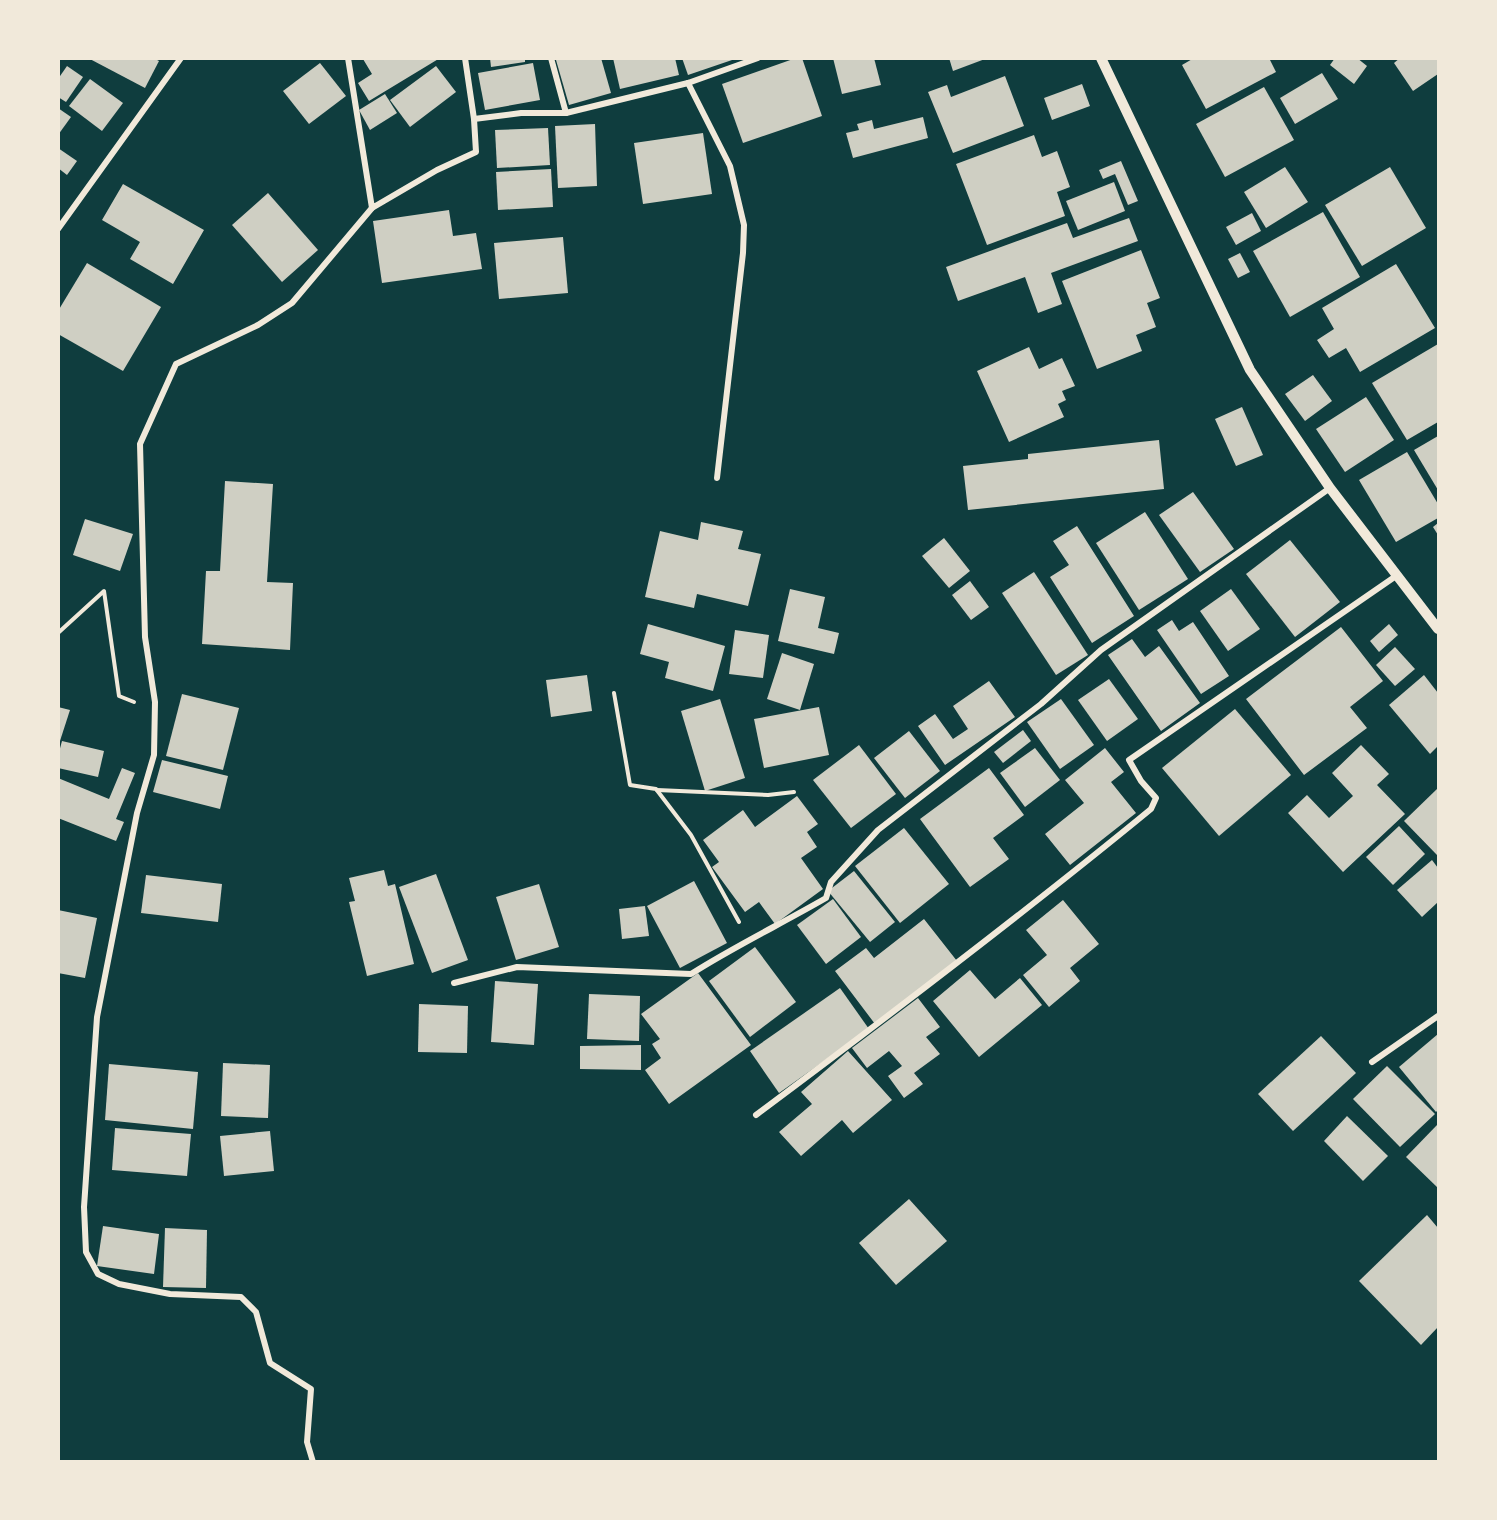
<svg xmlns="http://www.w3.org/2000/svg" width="1497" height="1520" font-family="Overpass,sans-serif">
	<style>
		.building { fill: #cfcfc3 }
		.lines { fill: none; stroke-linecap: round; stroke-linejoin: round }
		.path { stroke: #f1e9da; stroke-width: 4 }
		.minor { stroke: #f1e9da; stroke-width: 6 }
		.tertiary { stroke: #f1e9da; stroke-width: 10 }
	</style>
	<rect width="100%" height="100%" fill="#0f3d3e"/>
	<g class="building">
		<polygon points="88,58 153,58 159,61 145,88"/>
		<polygon points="364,58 440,58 369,101 358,83 372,74 363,59"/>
		<polygon points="490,58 525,58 525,62 491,67"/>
		<polygon points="560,58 601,58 611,93 569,105 556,60"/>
		<polygon points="613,58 675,58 679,75 620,89"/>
		<polygon points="682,58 735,58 735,59 688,75"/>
		<polygon points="796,58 802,58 822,116 743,143 722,84"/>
		<polygon points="833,58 874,58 881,85 842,94"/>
		<polygon points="949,58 985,58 985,59 953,71"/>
		<polygon points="1194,58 1269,58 1276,72 1206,109 1182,65"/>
		<polygon points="1335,58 1357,58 1367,66 1354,84 1330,65"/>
		<polygon points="1400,58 1438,58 1438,74 1413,91 1394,63"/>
		<polygon points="320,63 346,96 309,124 283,91"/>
		<polygon points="533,63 540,100 485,110 478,73"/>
		<polygon points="67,66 83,77 66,102 58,97 58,79"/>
		<polygon points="436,66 456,92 410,127 390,100"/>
		<polygon points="1322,73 1338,99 1295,124 1280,98"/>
		<polygon points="1005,76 1024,126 953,153 928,92 947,85 951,97"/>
		<polygon points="90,79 123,103 102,131 69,106"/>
		<polygon points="1082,84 1090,106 1052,120 1044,98"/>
		<polygon points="1264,87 1294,140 1225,177 1196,124"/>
		<polygon points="385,94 397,113 370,130 359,110"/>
		<polygon points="58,108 71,117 58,135"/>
		<polygon points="923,117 928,138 853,158 846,133 859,130 857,124 872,120 874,129"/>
		<polygon points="595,124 597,186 558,188 555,126"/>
		<polygon points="548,128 550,165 497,168 495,130"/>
		<polygon points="703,133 712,194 643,204 634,143"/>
		<polygon points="1034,135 1042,157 1057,151 1070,187 1057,192 1065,216 987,245 956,164"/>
		<polygon points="58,148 77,161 67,175 58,168"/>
		<polygon points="1121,161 1138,201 1128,205 1115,174 1103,179 1099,170"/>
		<polygon points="1285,167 1308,202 1266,228 1244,192"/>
		<polygon points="1390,167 1426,228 1362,266 1325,205"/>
		<polygon points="551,169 553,207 498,210 496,172"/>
		<polygon points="1114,182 1125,211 1078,230 1066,201"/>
		<polygon points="123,184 204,230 173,284 130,259 140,242 102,220"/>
		<polygon points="268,193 318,250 282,282 232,225"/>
		<polygon points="449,210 453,236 476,233 482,269 382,283 373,221"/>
		<polygon points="1323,212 1360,277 1290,317 1253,251"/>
		<polygon points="1252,213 1261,231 1236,245 1226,227"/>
		<polygon points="1129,218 1138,241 1051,273 1062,304 1038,313 1025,277 958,301 946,267 1067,223 1073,238"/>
		<polygon points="563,237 568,293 499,299 494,243"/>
		<polygon points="1141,250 1160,298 1147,303 1156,327 1136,335 1142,351 1097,369 1062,281"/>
		<polygon points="1240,253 1250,272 1238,278 1228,259"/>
		<polygon points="87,263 161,307 123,371 58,334 58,311"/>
		<polygon points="1396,264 1435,328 1360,372 1346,348 1329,358 1317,340 1334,329 1322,308"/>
		<polygon points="1438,344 1438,422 1407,440 1372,383"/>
		<polygon points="1029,347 1039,369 1062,358 1075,386 1062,391 1066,400 1058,404 1064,417 1009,442 977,371"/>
		<polygon points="1313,375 1332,401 1305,421 1285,394"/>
		<polygon points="1366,397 1394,440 1345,472 1316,429"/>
		<polygon points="1242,407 1263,455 1236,466 1215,419"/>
		<polygon points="1438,436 1438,490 1414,450"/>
		<polygon points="1159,440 1164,489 968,510 963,466 1028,459 1028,454"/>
		<polygon points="1407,452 1438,504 1438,518 1396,542 1359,480"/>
		<polygon points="225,481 273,484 267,582 293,583 290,650 202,644 206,571 220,571"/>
		<polygon points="1193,492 1234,549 1200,572 1159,515"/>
		<polygon points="1145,512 1188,579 1139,610 1096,543"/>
		<polygon points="85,519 133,534 120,571 73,555"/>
		<polygon points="701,522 743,531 738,549 761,554 748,606 697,594 694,608 645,597 660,531 698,540"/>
		<polygon points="1438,523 1438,535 1433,527"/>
		<polygon points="1077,526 1134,616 1092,643 1050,577 1069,565 1053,541"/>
		<polygon points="944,538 970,571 949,588 922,556"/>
		<polygon points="1290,540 1340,602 1295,637 1246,574"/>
		<polygon points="1034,572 1088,655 1056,675 1002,593"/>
		<polygon points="970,581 989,607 971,620 952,595"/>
		<polygon points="790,589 825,597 818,628 839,633 834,654 778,641"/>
		<polygon points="1231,589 1260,629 1228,651 1200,611"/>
		<polygon points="1172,620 1179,631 1193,622 1229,676 1201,694 1157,630"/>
		<polygon points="648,624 725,646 713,691 665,678 669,662 640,654"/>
		<polygon points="1389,624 1398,635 1379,652 1370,641"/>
		<polygon points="1341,627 1383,681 1350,707 1367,728 1304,775 1246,699"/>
		<polygon points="735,630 769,635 763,678 729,674"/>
		<polygon points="1132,639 1145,657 1159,646 1200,703 1161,731 1108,655"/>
		<polygon points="1395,647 1415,669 1395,686 1376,665"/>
		<polygon points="782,653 814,664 800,710 767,699"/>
		<polygon points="587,675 592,711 551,717 546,680"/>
		<polygon points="1424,675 1438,693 1438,746 1430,754 1389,705"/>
		<polygon points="1109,679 1138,719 1107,741 1078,700"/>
		<polygon points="989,681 1015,717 945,765 918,726 935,714 953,739 968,729 953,706"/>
		<polygon points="182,694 239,708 223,770 166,756"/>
		<polygon points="720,699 745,778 705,791 681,711"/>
		<polygon points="1061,699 1094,745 1060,769 1027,722"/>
		<polygon points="58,707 70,710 59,744 58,744"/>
		<polygon points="819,707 829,755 764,768 754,719"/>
		<polygon points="1235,709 1291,775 1219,836 1162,768"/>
		<polygon points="1023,730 1031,741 1003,763 994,752"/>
		<polygon points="909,731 940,771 905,798 874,758"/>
		<polygon points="62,741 104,751 98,777 58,768 58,756"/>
		<polygon points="859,745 896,794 851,828 813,780"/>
		<polygon points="1361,745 1389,774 1377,785 1405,814 1343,872 1288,813 1307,795 1329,818 1353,796 1332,773"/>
		<polygon points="1035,748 1060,780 1025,807 1000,773"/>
		<polygon points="1105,748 1124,772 1111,782 1136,813 1070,865 1045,834 1084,803 1065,780"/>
		<polygon points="162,760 228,776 220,809 153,792"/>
		<polygon points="122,768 135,773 116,819 124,822 116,841 58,818 58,778 109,799"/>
		<polygon points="989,768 1024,815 993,838 1009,859 970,887 920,819"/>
		<polygon points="1438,788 1438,854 1437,855 1404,821"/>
		<polygon points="797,796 818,824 807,832 817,847 801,858 823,889 775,924 759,902 745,912 712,867 719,862 703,840 743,810 755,827"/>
		<polygon points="1399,826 1425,854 1393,885 1366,857"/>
		<polygon points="904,828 949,884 900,923 855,866"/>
		<polygon points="1432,860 1438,868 1438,902 1422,917 1397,890"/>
		<polygon points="384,870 388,886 395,884 414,964 367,976 349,902 355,901 349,878"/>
		<polygon points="854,871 895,922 870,942 828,891"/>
		<polygon points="436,874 468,960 432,973 399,887"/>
		<polygon points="146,875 222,884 218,922 141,913"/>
		<polygon points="694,881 727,943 680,968 647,906"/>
		<polygon points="539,884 559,947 516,960 496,897"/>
		<polygon points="833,899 861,937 826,964 797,925"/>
		<polygon points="1063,900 1099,944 1070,968 1080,981 1049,1007 1023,975 1047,955 1026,930"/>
		<polygon points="645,906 649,936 622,939 619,909"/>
		<polygon points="58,910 97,918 85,978 58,973"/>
		<polygon points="924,919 957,961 875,1024 835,971 866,948 874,958"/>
		<polygon points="755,947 796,1002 750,1037 709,981"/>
		<polygon points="970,970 995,999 1020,978 1042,1005 979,1057 933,1001"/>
		<polygon points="698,973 751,1045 669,1104 645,1070 661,1058 652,1044 660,1039 641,1014"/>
		<polygon points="495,981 538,984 534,1045 491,1042"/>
		<polygon points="840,988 869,1029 779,1093 750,1051"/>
		<polygon points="589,994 640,996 639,1041 587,1039"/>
		<polygon points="918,998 940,1027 926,1037 940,1054 914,1073 923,1084 904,1098 888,1076 902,1066 889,1051 867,1068 852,1048"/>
		<polygon points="419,1004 468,1006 467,1053 418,1052"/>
		<polygon points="1438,1034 1438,1110 1436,1112 1399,1067"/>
		<polygon points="1321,1036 1356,1073 1293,1131 1258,1094"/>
		<polygon points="641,1045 641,1070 580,1069 580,1046"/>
		<polygon points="848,1051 892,1100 853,1133 842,1120 801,1156 779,1132 812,1104 801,1092"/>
		<polygon points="223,1063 270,1065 268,1118 221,1116"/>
		<polygon points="109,1064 198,1072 193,1129 105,1120"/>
		<polygon points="1387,1066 1435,1114 1400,1147 1353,1099"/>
		<polygon points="1347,1116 1388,1156 1363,1181 1324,1141"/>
		<polygon points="1438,1124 1438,1188 1406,1157"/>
		<polygon points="115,1128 191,1134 187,1176 112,1170"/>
		<polygon points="270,1131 274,1171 224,1176 220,1136"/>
		<polygon points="909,1199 947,1241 896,1285 859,1243"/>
		<polygon points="1427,1215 1438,1228 1438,1327 1421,1345 1359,1281"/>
		<polygon points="103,1226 159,1234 154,1274 97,1266"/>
		<polygon points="165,1228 207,1230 206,1288 163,1287"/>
	</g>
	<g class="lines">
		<g class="path">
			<polyline points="58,633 104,591 119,696 134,702"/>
			<polyline points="614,693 630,785 656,789 691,835 739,922"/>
			<polyline points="657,790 768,795 794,792"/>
		</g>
		<g class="minor">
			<polyline points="348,58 372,208 437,170 476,152 474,119 521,113 566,113 688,83 758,58"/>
			<polyline points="465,58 474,119"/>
			<polyline points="551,58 566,113"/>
			<polyline points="688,83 730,166 744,225 743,253 717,478"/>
			<polyline points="58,229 181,58"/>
			<path d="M454,983l63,-16 174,7c44,-28 90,-50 135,-76l5,-16 47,-52 163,-126 60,-54 229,-162"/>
			<polyline points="1372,1062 1438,1016"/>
			<path d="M756,1115c134,-100 266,-200 395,-306l5,-11 -15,-17 -12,-21 267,-184"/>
			<polyline points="313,1462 307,1442 311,1389 270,1363 256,1312 241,1297 170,1294 119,1284 98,1274 86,1252 84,1207 97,1017 137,813 154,755 155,702 145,637 140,444 176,364 258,325 292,303 372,208"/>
		</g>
		<polyline class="tertiary" points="1101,58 1250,370 1330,488 1438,629"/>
	</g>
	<rect width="1497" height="1520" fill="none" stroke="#f1e9da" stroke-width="120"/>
</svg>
